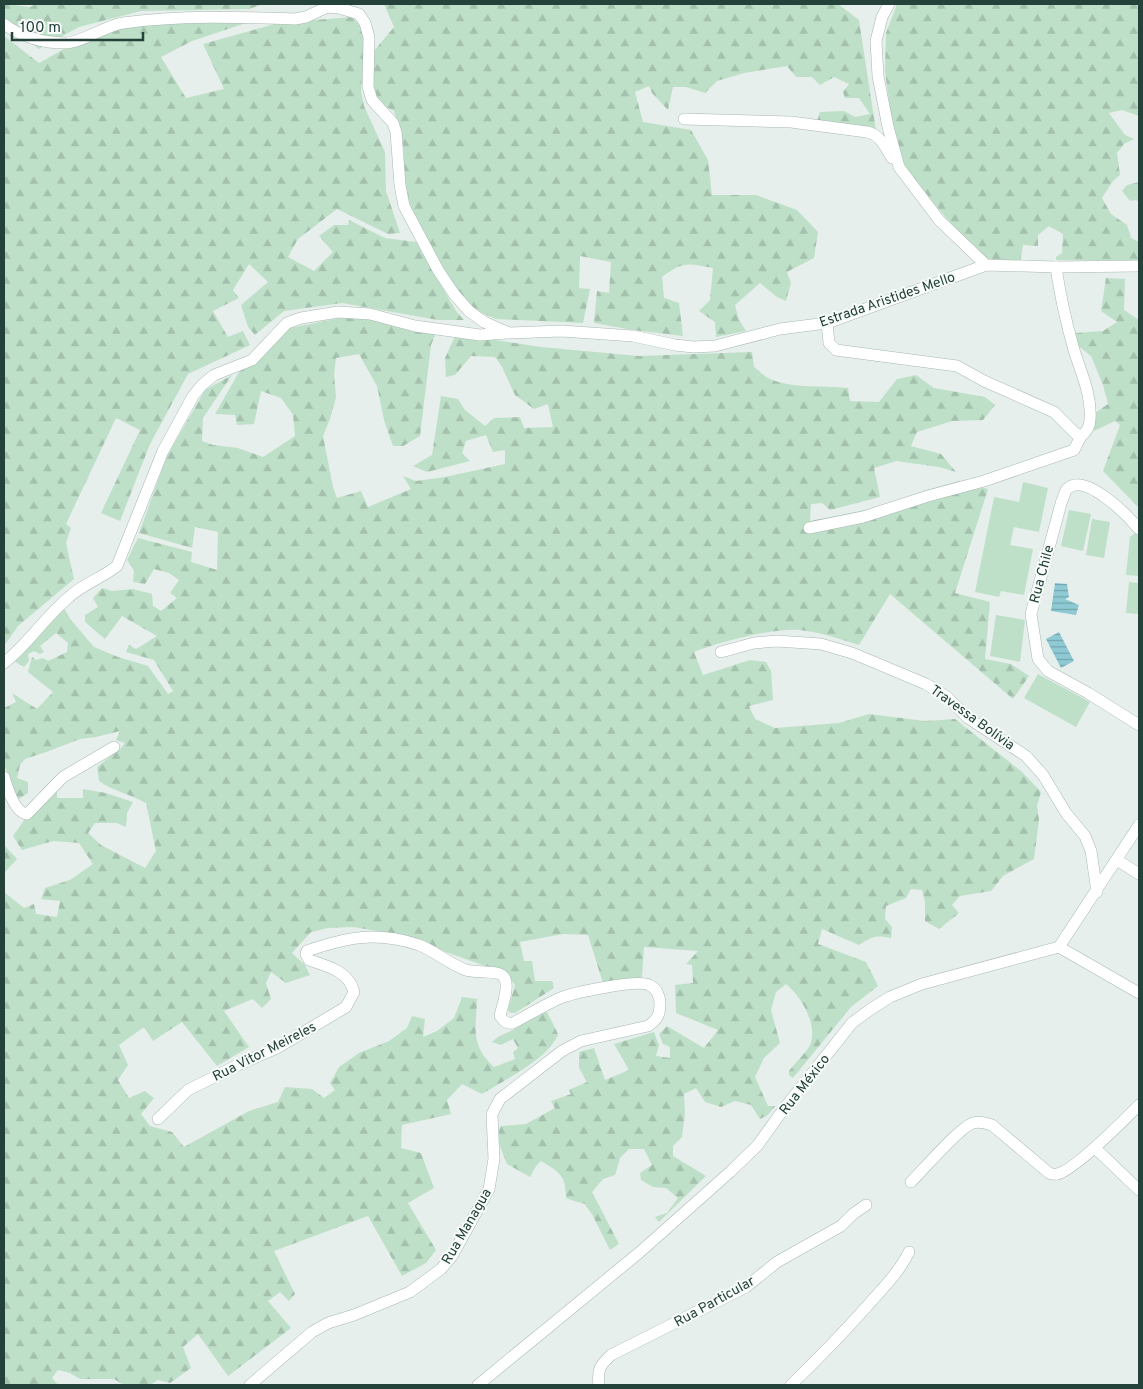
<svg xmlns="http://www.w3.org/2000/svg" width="1143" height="1389" font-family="Overpass,sans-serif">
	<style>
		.forest { fill: url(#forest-firs) }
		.garden { fill: #bfe0c8 }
		.water { fill: url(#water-rules) }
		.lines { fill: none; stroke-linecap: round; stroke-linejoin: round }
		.minor-casing { stroke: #a8b8b2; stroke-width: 12 }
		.minor { stroke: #fff; stroke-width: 11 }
		.labels { text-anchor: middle; stroke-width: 4; stroke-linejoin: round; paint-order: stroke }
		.street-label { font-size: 14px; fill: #24423a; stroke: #f7fbf9 }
	</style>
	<defs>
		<pattern id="forest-firs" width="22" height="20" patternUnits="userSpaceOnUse" patternTransform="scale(1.25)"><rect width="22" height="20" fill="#bfe0c8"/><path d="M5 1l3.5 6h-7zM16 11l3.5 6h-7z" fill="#a4c1ad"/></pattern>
		<pattern id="water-rules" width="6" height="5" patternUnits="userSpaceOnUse" patternTransform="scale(1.25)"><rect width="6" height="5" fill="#8ec9d4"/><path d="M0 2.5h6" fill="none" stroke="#74a5ad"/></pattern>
	</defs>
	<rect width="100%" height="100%" fill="#e6efeb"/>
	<g class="forest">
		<polygon points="4,4 30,7 36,4 263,4 249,9 141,11 79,27 39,49 4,22"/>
		<path d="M384,4h454l21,16 17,111 -59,-10 3,-9 24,-1 11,6 15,-3 -11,-16h-14l-2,-6 6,-8 -15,-7 -14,8 -8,-8h-16l-9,-11 -43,7 -27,8 -12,12 -19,-6h-13l-5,23 -16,-17 -3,-7 -14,6 8,30 48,8 17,30 4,35h44l41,15 21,22 -4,26 -27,14 4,11 -5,18 -9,-4 -17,-14 -25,22 4,15 7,11 -30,6 -1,-15 -16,-11 11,-11 3,-32c-26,-5 -30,-7 -51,9l2,21 15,5 4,33 -50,-6 -39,-7 3,-32 12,2 2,-31 -31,-6 -1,32 11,1 -7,34 -87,-4 -32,-13 -38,-65 -24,-55 2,-35 -10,-40 -21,-11 1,-49 20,-24z"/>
		<polygon points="897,4 1139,4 1139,116 1122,110 1109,113 1125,135 1134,139 1124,144 1117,153 1120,175 1113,181 1102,198 1111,214 1127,225 1131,238 1139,242 1139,261 1056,260 1056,257 1062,253 1063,234 1049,226 1038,235 1038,246 1023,245 1020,263 987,260 962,237 904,167 892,123 885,71 886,33"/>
		<polygon points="352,17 362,28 364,48 361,91 364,106 385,152 386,191 400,233 388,234 337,209 298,239 288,257 314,271 333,252 319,236 334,225 348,225 349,220 385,238 416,242 456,311 464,320 438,320 342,303 284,311 255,335 248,327 241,305 268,282 249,264 233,290 239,298 213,311 228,337 243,331 250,345 188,374 150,444 120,521 101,513 140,430 116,418 66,524 71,528 66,543 74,579 18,626 4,646 4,36 39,63 89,35 146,21 255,20 192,41 161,57 186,98 224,89 203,44 278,23"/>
		<polygon points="1139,182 1139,202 1136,200 1130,201 1122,191 1127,185"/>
		<polygon points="1106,278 1125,279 1124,310 1139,320 1139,508 1103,471 1120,425 1115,421 1094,431 1092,415 1108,404 1103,385 1091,356 1077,345 1076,333 1103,331 1117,322 1101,311"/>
		<path d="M344,317l72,7 22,4 -7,17 -11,91 -17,10h-10l-9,-26 -7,-34 -18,-32 -23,4 -2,16 2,23 -6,22 -7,17 10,51 4,11 24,-7 7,16 43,-18 -8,-13 13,5 29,-4 60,-13v-14l-12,2 -7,-17 -20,6 -4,12 8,8 -43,11 -14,-6 19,-11 9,-59 17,3 7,11 20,16 9,-8 26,-1 4,11 29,-1 -5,-23 -14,5 -19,-14 -13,-28 -7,-10 -24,-1 -16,19 -9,2 -1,-19 11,-24 85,13 98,9 113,-4 2,15c5,4 10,9 16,12 24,10 52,6 78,9l2,13 29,1 18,-23 19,-4 18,13 51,9 10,8 -12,15 -31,1 -35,11 -6,14 30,8 15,18 -17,-5 -43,-6 -22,7 6,29 -50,13 -8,-7 -11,1 -1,17 80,-16 33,-14 36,-10 29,8 -33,104 35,9 -5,57 26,5 18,12 -16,23 -123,-105 -31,51c-19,-6 -39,-13 -60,-15 -27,-2 -79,12 -105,22l9,23 47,-15 16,2 5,9 2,29 -24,6 6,13 20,9 64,-5 30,-9 56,7 30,-2 66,52 20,21 -4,14 2,14 -5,39 -31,17 -12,15 -31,5 -8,9 7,8 -20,16 -14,-8v-19l-3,-12 -11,-1 -5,9 -20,8 -1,13 7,8 -1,11c-15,-3 -18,-2 -32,7l-37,-16 -4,15 48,18 12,24 -27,21 -58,71 -4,-3v-4c6,-8 15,-16 20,-24 11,-20 -8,-51 -23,-63l-10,8 -5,18 9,33 -16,15 -9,19 13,29h7l-7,9 -8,4 -9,-14 -16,-4 -14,6 -16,-5 -9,-14 -12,6 1,19 -3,24 -9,9v10l33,20 -47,46 -4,-5 12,-4 11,-15 -12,-10 -13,-1 -12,-7 -1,-7 12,-8 -8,-16h-15l-9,9 -5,17 -12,4 -11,13 27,52 -9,6 -17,-34 -8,-12 -11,-3 -8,-3c0,-23 -7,-26 -25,-37l-5,5 -6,11 -23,-13c-4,-12 -13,-26 -6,-38l25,-2 29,-16 -4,-7 20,-7 -2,-4 18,-8 -8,-14v-16l15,-4 11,32 24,-10 -15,-26 40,-12 5,13 -3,11 14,2v-11l-7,-3 -4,-10 8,-8 37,22 14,-18 -42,-17 -1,-28 18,-2 -1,-18 -6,-1 12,-13 -54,-4 -2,30 -39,6 -15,-48 -25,-1 -43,8 4,19h8l3,20h17l2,7 -39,25h-4l-3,-3 7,-25 -10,-12 -107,-38 -44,-8 -26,1 -17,4 -19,21 13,12 5,10 -24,8 -15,-11 -5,11 5,16 -9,9 -9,-9 -29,12 25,36 -32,19 -35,-44 -29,19 -9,-14 -25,18 9,20 -10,15 11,18 16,-7 9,7 -13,16 9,12 22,6 12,15 65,-36 29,-9 7,-15 27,2 12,9 11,-8 -5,-7 9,-16 20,-14 30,-12 18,-13 5,-12 13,3 -2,18 14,-6 17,-13 8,-21 15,2c-1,30 -7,45 17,68l21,-8 -2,-7 5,-4 -5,-9 -12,6 -9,-3c7,-7 13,-8 21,-12 12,-7 20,-13 34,-18l11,22c-8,24 -55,47 -76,60l-20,-10 -15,16 4,14 -49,11 -1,23 20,5 13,35 -26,15 28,47 -10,13 -24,13 -34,-60 -94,35 21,43 -6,7 -9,-9 -12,9 23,27 -63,48 -30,-42 -15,13 8,21 -21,15 -12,-3 -8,5h-26l-10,-6h-34l-10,-6 -12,-3 -6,8 6,7h-54v-493l20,16 10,-4 2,10 21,3 3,-16 -19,-2 4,-11 25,-8 23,-16 -14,-21 -26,-2 -31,9 -9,-14 22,-31 22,-18v11h26v-9l23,4 27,9 -6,11 -1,14 -9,-4h-22l-7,10 13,12 44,23 11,-17 -10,-48c-16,-9 -33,-12 -47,-22l-2,-14 24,-19 4,-5 -9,-3 4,-9 -24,6 -16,2 -31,12 -24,8 -5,6 -3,13 11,4v11l-11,7 -13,-36v-56l12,-6 -4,-9 25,16 16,-17 -25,-20 4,-15 4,3 7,-2 5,3 19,-9 1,-9 -12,-10 -16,13 4,6 -4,2 -6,-3 -6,3 1,7 -5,6 -10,-6 50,-53 7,12 23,27 24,10 30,9 20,28 5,-3 -19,-31 -28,-8 3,-7 7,4 21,-13 -35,-20 -17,23 -20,-17v-7l13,-8 -5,-9 9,-10 10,3 21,-2 19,5 1,12 8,5 16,-13 -7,-5 9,-13 -10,-7 -15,-4 -9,15 -12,-2 1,-12 -7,-10 11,-22 54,14 -1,10 26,8 1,-38 -23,-5 -3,21 -53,-15 28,-77 38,-66 27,-15 -29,43 -1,23 11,4 25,3 25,9 32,-21 -2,-21 -12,-17 -20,-7 -7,33 -17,1 -2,-10 -20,-1 24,-42 26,-20 25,-24z"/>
		<polygon points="4,845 17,859 4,873"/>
	</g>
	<g class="garden">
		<polygon points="1023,482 1048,488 1039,532 1014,527 1010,545 1033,549 1024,595 1001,591 999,597 975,592 994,497 1019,502"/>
		<polygon points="1069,510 1091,514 1083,551 1061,546"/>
		<polygon points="1092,519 1110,522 1104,558 1086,555"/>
		<polygon points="1135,533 1139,536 1139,576 1126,575 1130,537"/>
		<polygon points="1129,582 1139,583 1139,614 1126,613"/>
		<polygon points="996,615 1025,620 1020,662 990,656"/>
		<polygon points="1038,674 1090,702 1076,727 1024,698"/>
	</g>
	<g class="water">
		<polygon points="1055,583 1067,584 1069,597 1065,599 1079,605 1076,615 1051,611"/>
		<polygon points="1059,632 1074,661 1061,668 1046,639"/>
	</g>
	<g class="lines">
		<g class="minor-casing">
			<g id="minor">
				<polyline points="889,4 882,17 876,41 878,76 888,127 899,167 939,220 986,265"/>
				<path d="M4,24c17,13 40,19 61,19 17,0 39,-17 58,-20 57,-8 114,-6 172,-4l11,-2 21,-10 12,1 20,6 6,9 4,14 -1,50 4,13 21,23 3,9 4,53 4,21 34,64 16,24 15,17 15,11 25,11 53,-2 71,5 42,9 18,2 22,-1 65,-17 47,-6 159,-58 70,2 83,-1"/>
				<path d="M684,119l107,3 76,10c14,3 18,15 25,26"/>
				<path d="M827,323l2,20 7,7 121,16 27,15 70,31 21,21 6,3c5,-3 9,-10 9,-16 2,-25 -9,-47 -16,-70 -8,-28 -14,-55 -18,-83"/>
				<polyline points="809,528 863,517 928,496 984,481 1074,450 1081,436"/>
				<path d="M1139,529c-10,-12 -54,-58 -72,-40 -2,2 -3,8 -5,11l-31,114 7,45 10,12 40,22 51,32"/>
				<polyline points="721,652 754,643 777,641 821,644 852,653 926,684 947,697 968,718 1026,756 1043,775 1066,813 1085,836 1091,851 1097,892"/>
				<path d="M4,663c24,-19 41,-46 65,-66 14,-13 33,-19 48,-31l46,-115 30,-55 9,-11 12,-10 38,-15 35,-37 14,-5 37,-6 32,2 45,12 65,9 27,-2"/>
				<path d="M4,777c3,10 11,36 23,37l36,-37 51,-30"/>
				<polyline points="1117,860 1139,874"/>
				<polyline points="1059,947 1139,993"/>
				<path d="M158,1119l30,-29 50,-25 39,-17 69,-41 8,-15c-5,-21 -27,-26 -45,-32l-3,-6 1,-3c40,-14 70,-20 112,-6 16,6 30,19 47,25 9,3 32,0 37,6 8,8 -1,30 -3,40 4,6 7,8 13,7 15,-8 30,-17 45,-24 13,-6 80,-20 91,-14 8,3 11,12 11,19 0,11 -3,16 -12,22l-67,15 -19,10 -62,48 -8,15 2,45 -5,30 -37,67 -11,13 -31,23 -56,23 -26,8 -16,9 -62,53"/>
				<polyline points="1095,1148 1139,1190"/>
				<path d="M911,1182c11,-11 50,-56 62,-59 6,-2 13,0 19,2l57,48c3,1 6,2 8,1 17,-3 68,-55 82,-69"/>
				<polyline points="478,1385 640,1252 730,1172 757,1146 783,1110 852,1023 871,1009 890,997 922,984 1059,947 1139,825"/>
				<path d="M599,1385c-2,-15 1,-20 12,-30l135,-68 31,-25 64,-36 12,-12 13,-9"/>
				<path d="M791,1385c27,-26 53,-53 78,-81 15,-17 30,-32 40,-52"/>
			</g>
		</g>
		<use href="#minor" class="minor"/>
	</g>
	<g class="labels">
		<g class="street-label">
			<text transform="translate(887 299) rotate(-19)" y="5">Estrada Aristides Mello</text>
			<text transform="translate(1041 574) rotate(-75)" y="5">Rua Chile</text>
			<text transform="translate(973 717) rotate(36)" y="5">Travessa Bolívia</text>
			<text transform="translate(264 1051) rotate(-27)" y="5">Rua Vitor Meireles</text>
			<text transform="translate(804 1084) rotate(-52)" y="5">Rua México</text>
			<text transform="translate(466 1226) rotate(-60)" y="5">Rua Managua</text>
			<text transform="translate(714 1301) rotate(-29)" y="5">Rua Particular</text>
		</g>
	</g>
	<rect width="1143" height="1389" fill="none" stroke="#24423a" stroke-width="10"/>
	<path d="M12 32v8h131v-8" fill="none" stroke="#24423a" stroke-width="2.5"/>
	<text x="20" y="32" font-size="15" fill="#24423a" stroke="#f7fbf9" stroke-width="4" paint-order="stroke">100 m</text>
</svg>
